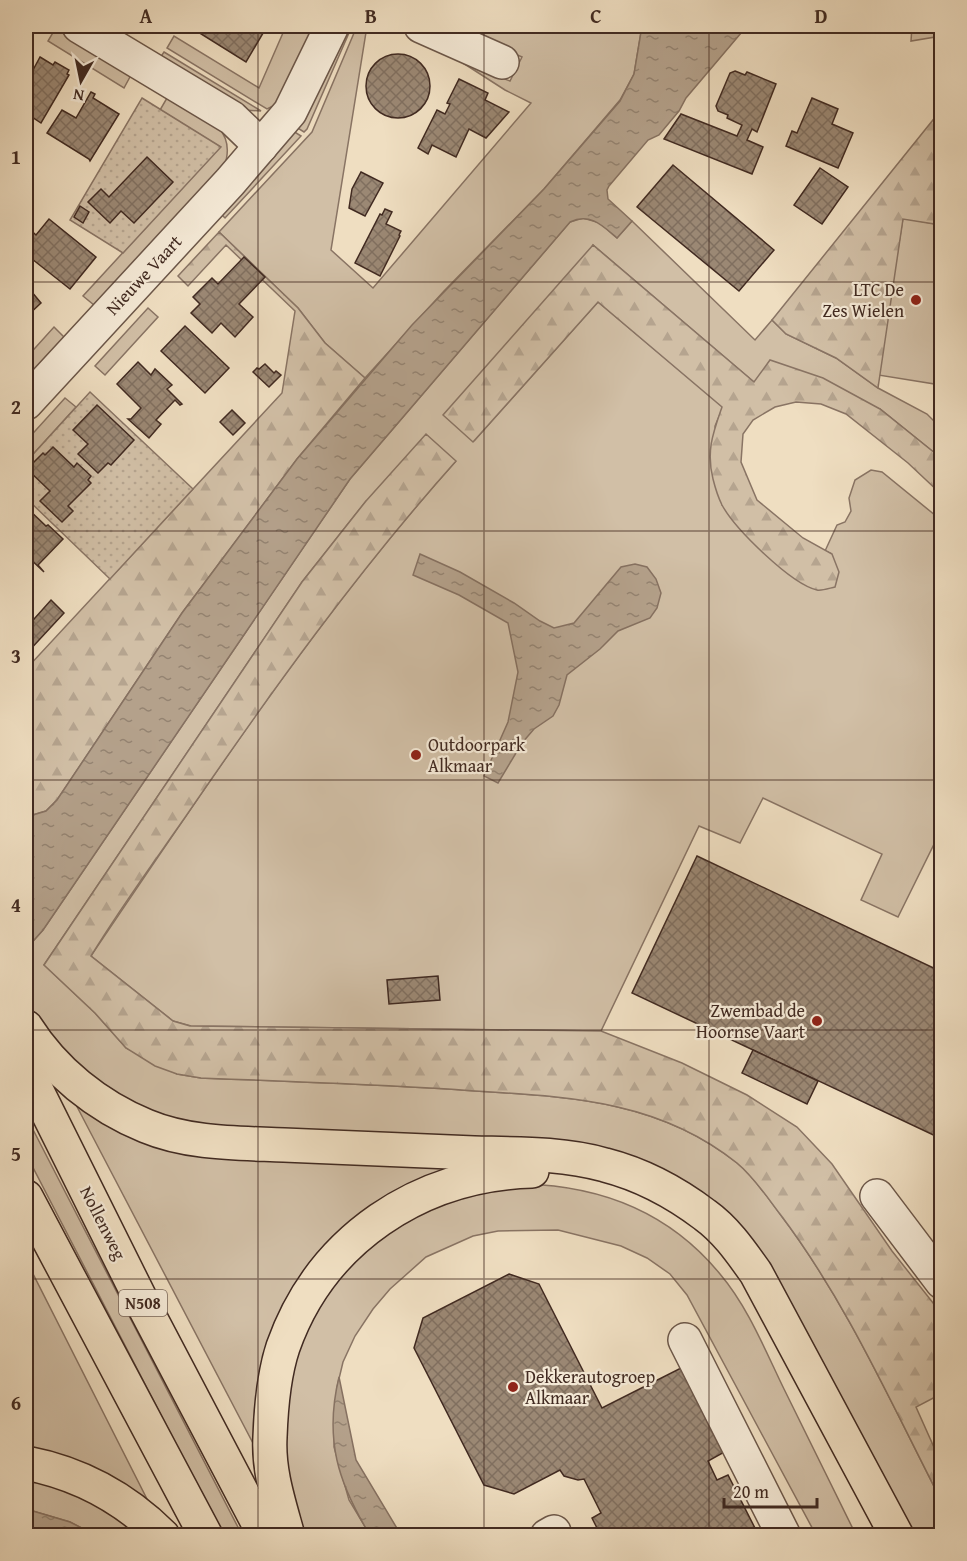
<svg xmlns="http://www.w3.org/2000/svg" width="967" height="1561" font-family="'Gentium Book Plus',serif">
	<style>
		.grass { fill: #d1bfa6; stroke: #897464; stroke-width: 1.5 }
		.forest { fill: url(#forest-firs); stroke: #897464; stroke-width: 1.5 }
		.garden { fill: url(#garden-dots); stroke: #897464; stroke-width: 1.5 }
		.water { fill: url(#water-ripples); stroke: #867161; stroke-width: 1.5 }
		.building { fill: url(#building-cross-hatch); stroke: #412a21; stroke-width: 1.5 }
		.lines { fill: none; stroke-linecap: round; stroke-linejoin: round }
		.minor-casing { stroke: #6c5749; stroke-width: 36 }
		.highway-casing { stroke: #412a21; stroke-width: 36 }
		.minor { stroke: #f5ead7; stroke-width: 33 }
		.highway { stroke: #efdec1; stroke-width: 33 }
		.grid { fill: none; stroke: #412a21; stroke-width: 1.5; stroke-opacity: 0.55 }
		.poi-dot { fill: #8f2418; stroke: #f5ead7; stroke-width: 2 }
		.labels { text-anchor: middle; stroke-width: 4.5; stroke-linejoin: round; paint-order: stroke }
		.shield { fill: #f5ead7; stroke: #776458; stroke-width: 1.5 }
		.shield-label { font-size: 16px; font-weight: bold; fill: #412a21 }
		.street-label { font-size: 18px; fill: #412a21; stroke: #f5ead7 }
		.poi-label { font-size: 18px; fill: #412a21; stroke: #f5ead7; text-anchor: end }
		.neatline { fill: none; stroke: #412a21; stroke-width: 2 }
		.grid-label { font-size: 20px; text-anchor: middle; font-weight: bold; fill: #412a21 }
	</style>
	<defs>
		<pattern id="forest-firs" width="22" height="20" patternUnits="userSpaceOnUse" patternTransform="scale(1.5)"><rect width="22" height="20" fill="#d1bfa6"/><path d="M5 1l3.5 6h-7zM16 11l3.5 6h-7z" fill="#b5a48f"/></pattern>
		<pattern id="garden-dots" width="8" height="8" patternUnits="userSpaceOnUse" patternTransform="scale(1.5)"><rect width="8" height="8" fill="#d1bfa6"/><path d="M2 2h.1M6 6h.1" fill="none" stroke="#b5a48f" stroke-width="1.8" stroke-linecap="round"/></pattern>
		<pattern id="water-ripples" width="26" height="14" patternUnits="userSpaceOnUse" patternTransform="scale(1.5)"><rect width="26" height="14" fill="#b4a18b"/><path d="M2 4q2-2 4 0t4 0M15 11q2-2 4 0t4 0" fill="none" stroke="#948371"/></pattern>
		<pattern id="building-cross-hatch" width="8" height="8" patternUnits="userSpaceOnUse" patternTransform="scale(1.5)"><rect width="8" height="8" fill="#9b8874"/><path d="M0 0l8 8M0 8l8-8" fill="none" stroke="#806f5f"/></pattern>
	</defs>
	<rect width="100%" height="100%" fill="#efdec1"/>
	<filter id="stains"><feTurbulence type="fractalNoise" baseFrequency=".00333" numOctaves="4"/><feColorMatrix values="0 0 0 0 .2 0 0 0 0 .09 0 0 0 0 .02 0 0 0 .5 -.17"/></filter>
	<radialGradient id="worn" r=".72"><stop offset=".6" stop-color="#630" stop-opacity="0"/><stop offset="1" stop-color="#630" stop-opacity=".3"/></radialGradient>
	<g class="grass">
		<polygon points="286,26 316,26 277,104 267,109 167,48 174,36 259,88"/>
		<polygon points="342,26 352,26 307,129 304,132 296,127"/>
		<polygon points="357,26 367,26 331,250 373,288 531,103 505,90 463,63 510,81 522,57 449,26 642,26 634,74 620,100 544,189 444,291 365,378 325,343 298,308 219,232 312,132"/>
		<polygon points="912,26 941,26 941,36 911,41"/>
		<polygon points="61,27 129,69 131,75 124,88 48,41 55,29"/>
		<polygon points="164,52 261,111 243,110 163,62 162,55"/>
		<path d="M173,97c28,17 66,30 51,70l-125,138h-5l-11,-9 137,-149 -60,-37 7,-12z"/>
		<polygon points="293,131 301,136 225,218 219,212"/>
		<path d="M583,218l17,5 17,15 15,-17 123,119 17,-20 14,14 50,24 42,30 49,26 14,14v30l-61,-49 -126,-27 -161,-137 -119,196 124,-139 125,105 -8,19 7,79 110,49 -7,-3 12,-26 8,-3 6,-11 -2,-13 6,-18 16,-10 11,2 59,48v310l-43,87 -37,-17 21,-46 -119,-56 -23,45 -41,-17 -98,205 -410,-5 -18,-5 -82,-65c115,-170 228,-342 365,-495l-90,40 -64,81 -258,383 51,48 31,35 51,26 24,4c82,3 165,6 247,11 104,8 203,5 289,74 17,14 30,34 43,51 66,87 111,189 161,286v35h-34l-101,-192 -134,-161 -462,-51 -91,-29 -66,-56 -27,-44v-53l17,-19 307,-451 220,-257z"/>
		<polygon points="903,218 941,225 941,385 878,375"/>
		<polygon points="148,308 158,317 105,375 95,366"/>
		<polygon points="54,327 64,337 64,343 26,385 26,358"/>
		<polygon points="65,398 76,407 26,462 26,441"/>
		<polygon points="74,1101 115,1127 471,1165 334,1243 255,1447"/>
		<polygon points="26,1116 242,1535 223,1535 26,1154"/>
		<path d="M524,1184c77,2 146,29 196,90 28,33 45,76 64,115 24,49 48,98 72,146h-40l-129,-240 -17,-21 -23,-16 -26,-12 -63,-16 -60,1 -25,5 -47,21 -36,32 -17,20 -18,27 -12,26 -6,25 -3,60 15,53 21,35 -70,1 -18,-73 12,-113 34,-62 60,-60 52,-27z"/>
		<polygon points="26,1260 150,1505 26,1451"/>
		<polygon points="26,1475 66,1488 151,1535 95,1535 70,1522 26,1509"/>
	</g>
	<g class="forest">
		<polygon points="941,110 941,225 903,219 878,388 836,358 786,334 772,320"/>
		<polygon points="219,232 298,308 325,343 365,378 297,459 182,613 57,800 46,811 26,817 26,665 28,667 282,393 295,311 226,245 188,286 178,276"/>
		<path d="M593,245l161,137 16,-22 53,18 57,31 61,49v36l-33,-31 -62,-49 -25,-10 -25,-2 -21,5 -22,13 -10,14 -2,28 16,38 46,38 29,16 7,18 -4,15c-5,1 -13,4 -18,3 -26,-6 -82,-61 -95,-85 -4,-8 -7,-18 -9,-26 -7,-28 0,-46 9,-72l-124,-105 -125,140 -30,-27z"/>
		<path d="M426,434l30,27c-99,111 -186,232 -270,355 -32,46 -66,92 -95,140l82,65 17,5 411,5 81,32 65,32 50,32 35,37 60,87 49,62v81l-25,13 25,56v37c-50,-97 -95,-199 -161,-286 -13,-17 -26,-37 -43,-51 -86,-69 -185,-66 -289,-74 -82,-5 -165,-8 -247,-11l-24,-4 -22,-8 -29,-18 -31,-35 -51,-48 258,-383 64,-81z"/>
	</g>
	<g class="garden">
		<polygon points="142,98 221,147 123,253 70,220"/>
		<polygon points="90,392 193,489 110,579 26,498 26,462"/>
	</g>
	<g class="water">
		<path d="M642,26h105l-61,72 -7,13 -20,24 -11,5 -39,46 -2,4 1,9 24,22 -15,17c-14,-12 -27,-26 -47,-16l-220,257 -307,451 -17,19v-132l20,-6 11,-11 125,-187 115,-154 115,-134 132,-136 76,-88 14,-27z"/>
		<polygon points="420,554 460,572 514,603 540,621 554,628 574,623 621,567 635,564 647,567 656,579 661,593 657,608 650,618 618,631 600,649 567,675 559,705 553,716 534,729 522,743 498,783 484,776 508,722 518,672 508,623 459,595 413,575"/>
		<path d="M339,1377l17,83 45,75h-31c-32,-52 -46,-96 -31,-158z"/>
		<polygon points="26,1509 70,1522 95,1535 26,1535"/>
	</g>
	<g class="building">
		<polygon points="202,26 262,26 266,28 246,62 198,32"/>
		<circle cx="398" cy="86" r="32"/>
		<polygon points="40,57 53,65 55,62 69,70 67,74 69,75 41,123 26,113 26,66 33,70"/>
		<polygon points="735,71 745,75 747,72 776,84 757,132 752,129 747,140 763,147 752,174 664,139 681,114 737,136 742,125 727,118 728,115 718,111 716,106 730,73"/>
		<polygon points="459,79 488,93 485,100 509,112 486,138 469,129 456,157 432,145 428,154 418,148 437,110 445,114 450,104 447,103"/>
		<polygon points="91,92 95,94 93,98 119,114 90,161 89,159 47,133 62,110 76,118"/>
		<polygon points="812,98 838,109 832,124 853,133 838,168 786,146 792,131 797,133"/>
		<polygon points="147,157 173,182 134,223 121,211 110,223 88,202 101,189 109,197"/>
		<polygon points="673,165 774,250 739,291 637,207"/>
		<polygon points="820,168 848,187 822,224 794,205"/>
		<polygon points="361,172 383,183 365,216 349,208 352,189"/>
		<polygon points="80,206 89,212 83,223 74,217"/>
		<polygon points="385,209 392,212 386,224 401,231 399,235 400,236 380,276 355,263 380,214 382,215"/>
		<polygon points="49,219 96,257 70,289 32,259 29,263 26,260 26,226 36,235"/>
		<polygon points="244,257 265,277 239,304 253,317 235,337 221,323 212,333 191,313 200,304 193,297 212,278 218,284"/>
		<polygon points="26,285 41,303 26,317"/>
		<polygon points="185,326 229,368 205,393 161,351"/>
		<polygon points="138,362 151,375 155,369 172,385 167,389 182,404 180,405 175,400 156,420 161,424 149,438 128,419 131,419 141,408 117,384"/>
		<polygon points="265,364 274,373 276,371 281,375 269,387 253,372 257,368 259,369"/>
		<polygon points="97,405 134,440 111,465 108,463 98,473 78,454 88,444 73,430"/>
		<polygon points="232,410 245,423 233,435 220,422"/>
		<polygon points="53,447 74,467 77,463 91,476 88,480 91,483 68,506 73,511 62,522 40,501 50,491 27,469 43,453 45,455"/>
		<polygon points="26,507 46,526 48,525 63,539 38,565 44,572 26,555"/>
		<polygon points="51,600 64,613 27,653 26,651 26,628"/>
		<polygon points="697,856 942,972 942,1139 632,993"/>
		<polygon points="438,976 440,1000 389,1004 387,980"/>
		<polygon points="753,1050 818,1081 807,1104 742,1073"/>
		<polygon points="509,1274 539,1284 602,1408 685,1366 728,1450 708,1461 717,1480 728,1475 759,1536 601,1536 592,1518 601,1513 584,1479 578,1480 564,1476 560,1470 514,1494 484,1485 414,1348 423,1318"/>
	</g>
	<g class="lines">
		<g class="minor-casing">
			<g id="minor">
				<polyline points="79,26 232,118 261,146"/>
				<polyline points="421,26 502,62"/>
				<polyline points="26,403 230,182 290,112 332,26"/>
				<polyline points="877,1196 942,1282"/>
				<polyline points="685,1340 784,1536"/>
				<polyline points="547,1536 554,1532 555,1536"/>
			</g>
		</g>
		<g class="highway-casing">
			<g id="highway">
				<path d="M26,1027c28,44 71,79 120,99 43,18 92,17 138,19 63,3 127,5 190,8 43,1 89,0 131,12 35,9 71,28 100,50 21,15 36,37 51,58l141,263"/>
				<polyline points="26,1069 144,1306 265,1536"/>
				<polyline points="26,1197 206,1536"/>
				<path d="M26,1463c52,10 99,35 137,73"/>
				<path d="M288,1536c-9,-33 -20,-65 -18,-99 1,-29 4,-63 13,-90 38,-108 137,-173 249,-176"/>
			</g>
		</g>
		<use href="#minor" class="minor"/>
		<use href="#highway" class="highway"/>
	</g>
	<path class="grid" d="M258,26v1510M484,26v1510M709,26v1510M26,282h916M26,531h916M26,780h916M26,1030h916M26,1279h916"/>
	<g class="poi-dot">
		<circle cx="916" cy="300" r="6"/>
		<circle cx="416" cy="755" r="6"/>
		<circle cx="817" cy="1021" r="6"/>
		<circle cx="513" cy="1387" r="6"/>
	</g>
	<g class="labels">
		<rect class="shield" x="119" y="1290" width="48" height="26" rx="4.5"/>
		<g class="shield-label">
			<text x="143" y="1309">N508</text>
		</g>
		<g class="street-label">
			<text transform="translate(144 275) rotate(-47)" y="6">Nieuwe Vaart</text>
			<text transform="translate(103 1223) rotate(63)" y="6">Nollenweg</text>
		</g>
		<g class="poi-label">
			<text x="904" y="296">LTC De<tspan x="904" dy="21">Zes Wielen</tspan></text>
			<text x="428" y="751" text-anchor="start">Outdoorpark<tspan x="428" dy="21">Alkmaar</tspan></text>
			<text x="805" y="1017">Zwembad de<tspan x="805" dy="21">Hoornse Vaart</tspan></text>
			<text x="525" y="1383" text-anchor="start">Dekkerautogroep<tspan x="525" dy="21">Alkmaar</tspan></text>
		</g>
	</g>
	<rect width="967" height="1561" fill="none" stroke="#efdec1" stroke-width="66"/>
	<g transform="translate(81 81) rotate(189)" stroke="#f5ead7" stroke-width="4.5" paint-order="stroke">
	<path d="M0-4.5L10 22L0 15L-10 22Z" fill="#412a21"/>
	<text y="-9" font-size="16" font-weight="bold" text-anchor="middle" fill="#412a21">N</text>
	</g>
	<path d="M724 1498v9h93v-9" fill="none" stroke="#412a21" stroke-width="3"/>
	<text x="733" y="1498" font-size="18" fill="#412a21" stroke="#f5ead7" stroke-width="4.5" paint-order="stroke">20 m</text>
	<rect x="33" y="33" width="901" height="1495" class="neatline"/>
	<g class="grid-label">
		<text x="146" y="23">A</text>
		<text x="371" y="23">B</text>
		<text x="596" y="23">C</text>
		<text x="821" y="23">D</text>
		<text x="16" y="164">1</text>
		<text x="16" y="414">2</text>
		<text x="16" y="663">3</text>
		<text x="16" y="912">4</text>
		<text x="16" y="1161">5</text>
		<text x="16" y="1410">6</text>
	</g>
	<rect width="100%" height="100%" filter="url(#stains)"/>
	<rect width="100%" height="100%" fill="url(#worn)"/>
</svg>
